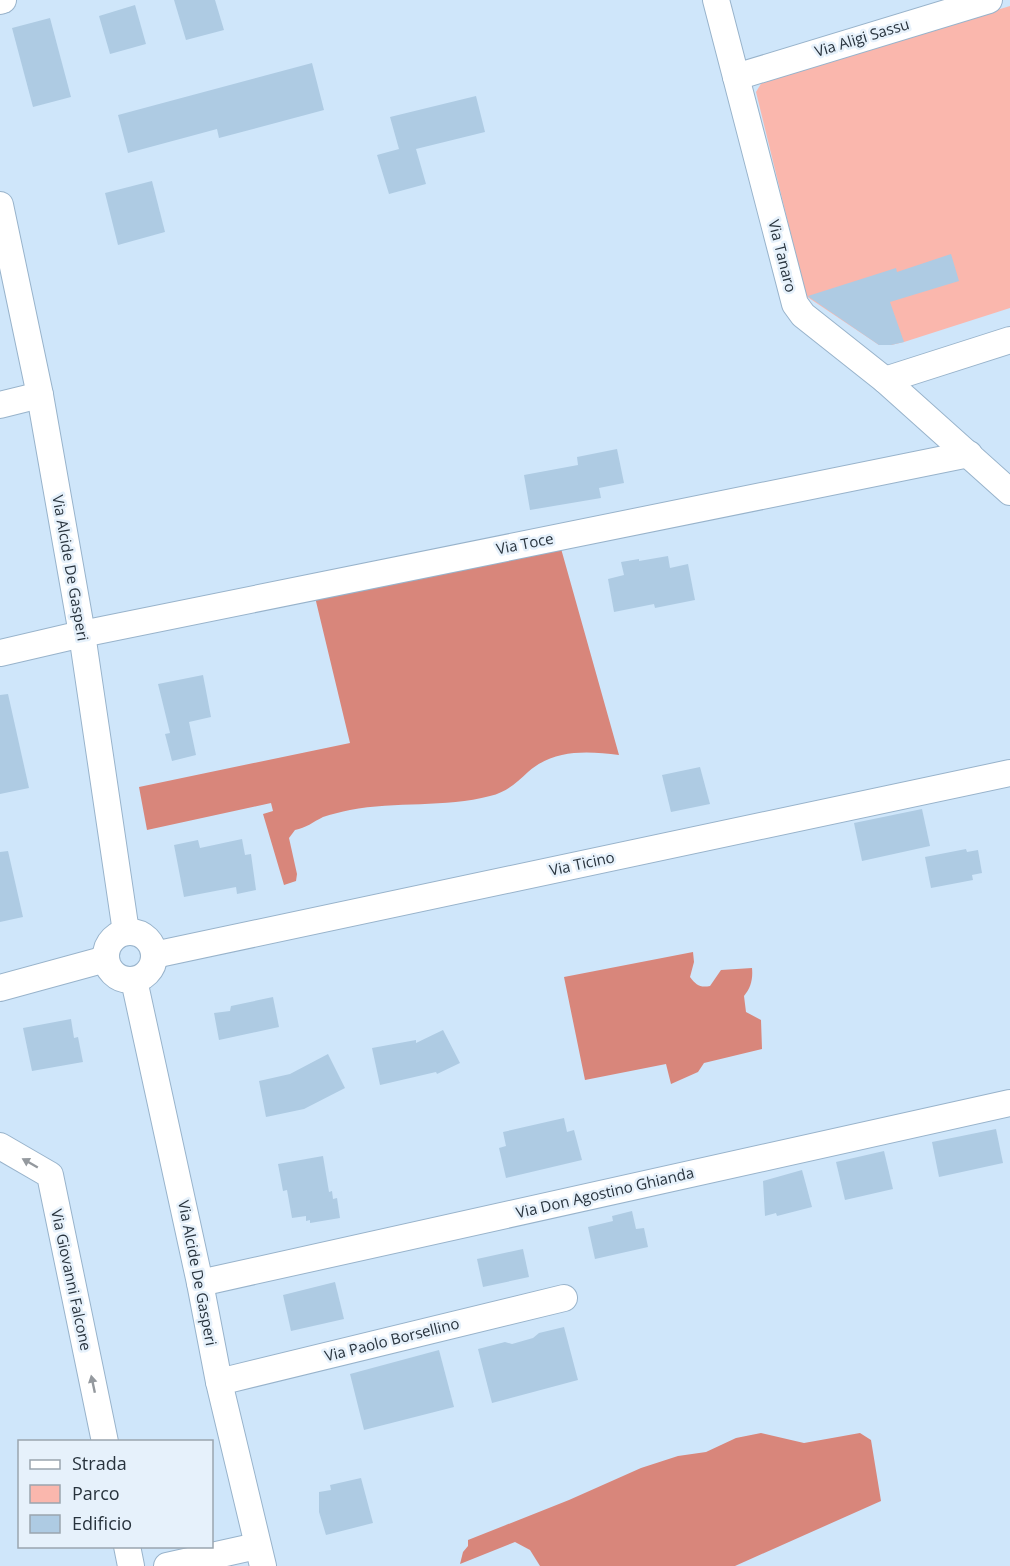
<svg xmlns="http://www.w3.org/2000/svg" width="1010" height="1566" font-family="'Open Sans',sans-serif">
	<style>
		.green { fill: #fab7ad }
		.forest { fill: #d8867b }
		.building { fill: #aecbe3 }
		.lines { fill: none; stroke-linecap: round; stroke-linejoin: round }
		.street-casing { stroke: #98b3cb; stroke-width: 28 }
		.street { stroke: #fff; stroke-width: 26 }
		.oneway { fill: #94999e }
		.labels { text-anchor: middle; stroke-width: 5; stroke-linejoin: round; paint-order: stroke }
		.street-label { font-size: 15px; fill: #28333d; stroke: #e6f1fb }
	</style>
	<rect width="100%" height="100%" fill="#cfe6fa"/>
	<polygon class="green" points="1010,6 1010,308 904,342 891,345 879,345 806,296 756,92 762,82"/>
	<g class="forest">
		<path d="M560,545l59,210c-32,-4 -65,-6 -91,17 -12,11 -21,20 -38,24 -45,12 -94,5 -140,14 -9,2 -19,4 -27,7 -10,5 -17,11 -28,13l-6,8 8,36 -1,7 -12,4 -21,-71 10,-3 -2,-8 -124,27 -8,-43 211,-44 -36,-150z"/>
		<path d="M693,952l1,10 -4,15c6,8 10,11 20,9l11,-16 31,-2c1,11 -1,20 -8,28l2,16 15,8 1,29 -58,14 -6,9 -27,12 -5,-20 -81,16 -21,-103z"/>
		<polygon points="761,1433 804,1443 860,1433 871,1440 881,1501 735,1566 540,1566 530,1550 515,1542 460,1564 463,1552 468,1546 468,1540 569,1500 641,1468 678,1456 706,1452 736,1438"/>
	</g>
	<g class="building">
		<polygon points="174,0 215,0 224,30 186,40"/>
		<polygon points="135,5 146,44 110,54 99,16"/>
		<polygon points="50,18 71,97 33,107 12,28"/>
		<polygon points="312,63 324,110 219,138 217,129 128,153 118,115"/>
		<polygon points="476,96 485,132 416,149 426,184 389,194 377,155 399,149 390,117"/>
		<polygon points="152,181 165,232 118,245 105,193"/>
		<polygon points="951,254 959,281 890,302 904,342 891,345 879,345 809,297 808,296 896,268 897,272"/>
		<polygon points="617,449 624,483 599,488 601,498 530,510 524,475 578,465 577,457"/>
		<polygon points="668,556 670,568 688,564 695,600 655,608 654,604 614,612 608,579 624,575 621,562 639,559 639,561"/>
		<polygon points="203,675 211,717 189,722 196,755 172,761 165,734 170,733 158,684"/>
		<polygon points="8,694 29,788 0,794 0,695"/>
		<polygon points="700,767 710,804 671,812 662,775"/>
		<polygon points="922,809 930,846 862,861 854,823"/>
		<polygon points="242,839 245,855 251,854 256,890 237,894 236,887 184,897 174,845 198,840 200,848"/>
		<polygon points="966,849 967,852 978,850 982,873 972,875 973,880 931,888 925,857"/>
		<polygon points="8,851 23,917 0,922 0,852"/>
		<polygon points="273,997 279,1027 219,1040 214,1013 230,1011 231,1006"/>
		<polygon points="71,1019 74,1038 78,1037 83,1062 32,1071 23,1028"/>
		<polygon points="443,1030 460,1063 437,1074 436,1072 380,1085 372,1048 416,1040 416,1043"/>
		<polygon points="328,1054 345,1088 304,1109 266,1117 259,1081 290,1074"/>
		<polygon points="564,1118 567,1132 574,1130 582,1160 506,1178 499,1148 506,1146 503,1132"/>
		<polygon points="996,1129 1003,1163 939,1177 932,1142"/>
		<polygon points="884,1151 893,1189 845,1200 836,1162"/>
		<polygon points="323,1156 329,1192 332,1191 333,1199 337,1198 340,1218 310,1223 310,1220 306,1221 306,1216 292,1218 287,1190 283,1191 278,1164"/>
		<polygon points="802,1170 812,1207 777,1216 776,1213 765,1216 763,1181"/>
		<polygon points="632,1211 636,1229 644,1228 648,1247 595,1259 588,1227 613,1221 612,1216"/>
		<polygon points="523,1249 529,1277 483,1287 477,1259"/>
		<polygon points="335,1282 344,1319 291,1331 283,1295"/>
		<polygon points="564,1327 578,1380 492,1403 478,1349 505,1342 512,1344 533,1338 539,1333"/>
		<polygon points="439,1350 454,1407 364,1430 350,1374"/>
		<polygon points="361,1478 373,1523 326,1535 319,1512 319,1492 331,1490 330,1485"/>
	</g>
	<g class="lines">
		<g class="street-casing">
			<g id="street">
				<polyline points="716,0 795,304 803,315 885,380 1010,492"/>
				<polyline points="0,1 3,0"/>
				<polyline points="736,77 989,0"/>
				<polyline points="0,205 40,395 82,634 126,932"/>
				<polyline points="885,380 1010,340"/>
				<polyline points="0,405 40,395"/>
				<polyline points="0,653 82,634 969,454"/>
				<circle cx="130" cy="956" r="24"/>
				<polyline points="154,955 1010,773"/>
				<polyline points="134,980 200,1283 219,1382 263,1566"/>
				<polyline points="0,988 106,959"/>
				<polyline points="0,1146 50,1175 105,1442"/>
				<polyline points="200,1283 1010,1103"/>
				<polyline points="219,1382 564,1298"/>
				<polyline points="127,1546 131,1566"/>
				<polyline points="167,1566 257,1546"/>
			</g>
		</g>
		<use href="#street" class="street"/>
	</g>
	<defs><path id="oneway-solid" d="M-6-.8H1V-3.2L6.5 0L1 3.2V.8H-6Z" transform="scale(1.5)"/></defs>
	<g class="oneway">
		<use href="#oneway-solid" transform="translate(30 1163) rotate(-150)"/>
		<use href="#oneway-solid" transform="translate(93 1384) rotate(-102)"/>
	</g>
	<g class="labels">
		<g class="street-label">
			<text transform="translate(862 38) rotate(-17)" y="5">Via Aligi Sassu</text>
			<text transform="translate(782 256) rotate(76)" y="5">Via Tanaro</text>
			<text transform="translate(525 544) rotate(-11)" y="5">Via Toce</text>
			<text transform="translate(70 568) rotate(80)" y="5">Via Alcide De Gasperi</text>
			<text transform="translate(582 864) rotate(-12)" y="5">Via Ticino</text>
			<text transform="translate(605 1193) rotate(-13)" y="5">Via Don Agostino Ghianda</text>
			<text transform="translate(197 1273) rotate(79)" y="5">Via Alcide De Gasperi</text>
			<text transform="translate(71 1280) rotate(78)" y="5">Via Giovanni Falcone</text>
			<text transform="translate(392 1340) rotate(-14)" y="5">Via Paolo Borsellino</text>
		</g>
	</g>
	<rect x="18" y="1440" width="195" height="108" fill="#e6f1fb" stroke="#9aa5af" stroke-width="1.5"/>
	<rect x="30" y="1460" width="30" height="9" fill="#ffffff" stroke="#9aa5af" stroke-width="1.5"/>
	<text x="72" y="1470" font-size="18" fill="#28333d">Strada</text>
	<rect x="30" y="1485" width="30" height="18" fill="#fab7ad" stroke="#9aa5af" stroke-width="1.5"/>
	<text x="72" y="1500" font-size="18" fill="#28333d">Parco</text>
	<rect x="30" y="1515" width="30" height="18" fill="#aecbe3" stroke="#9aa5af" stroke-width="1.5"/>
	<text x="72" y="1530" font-size="18" fill="#28333d">Edificio</text>
</svg>
